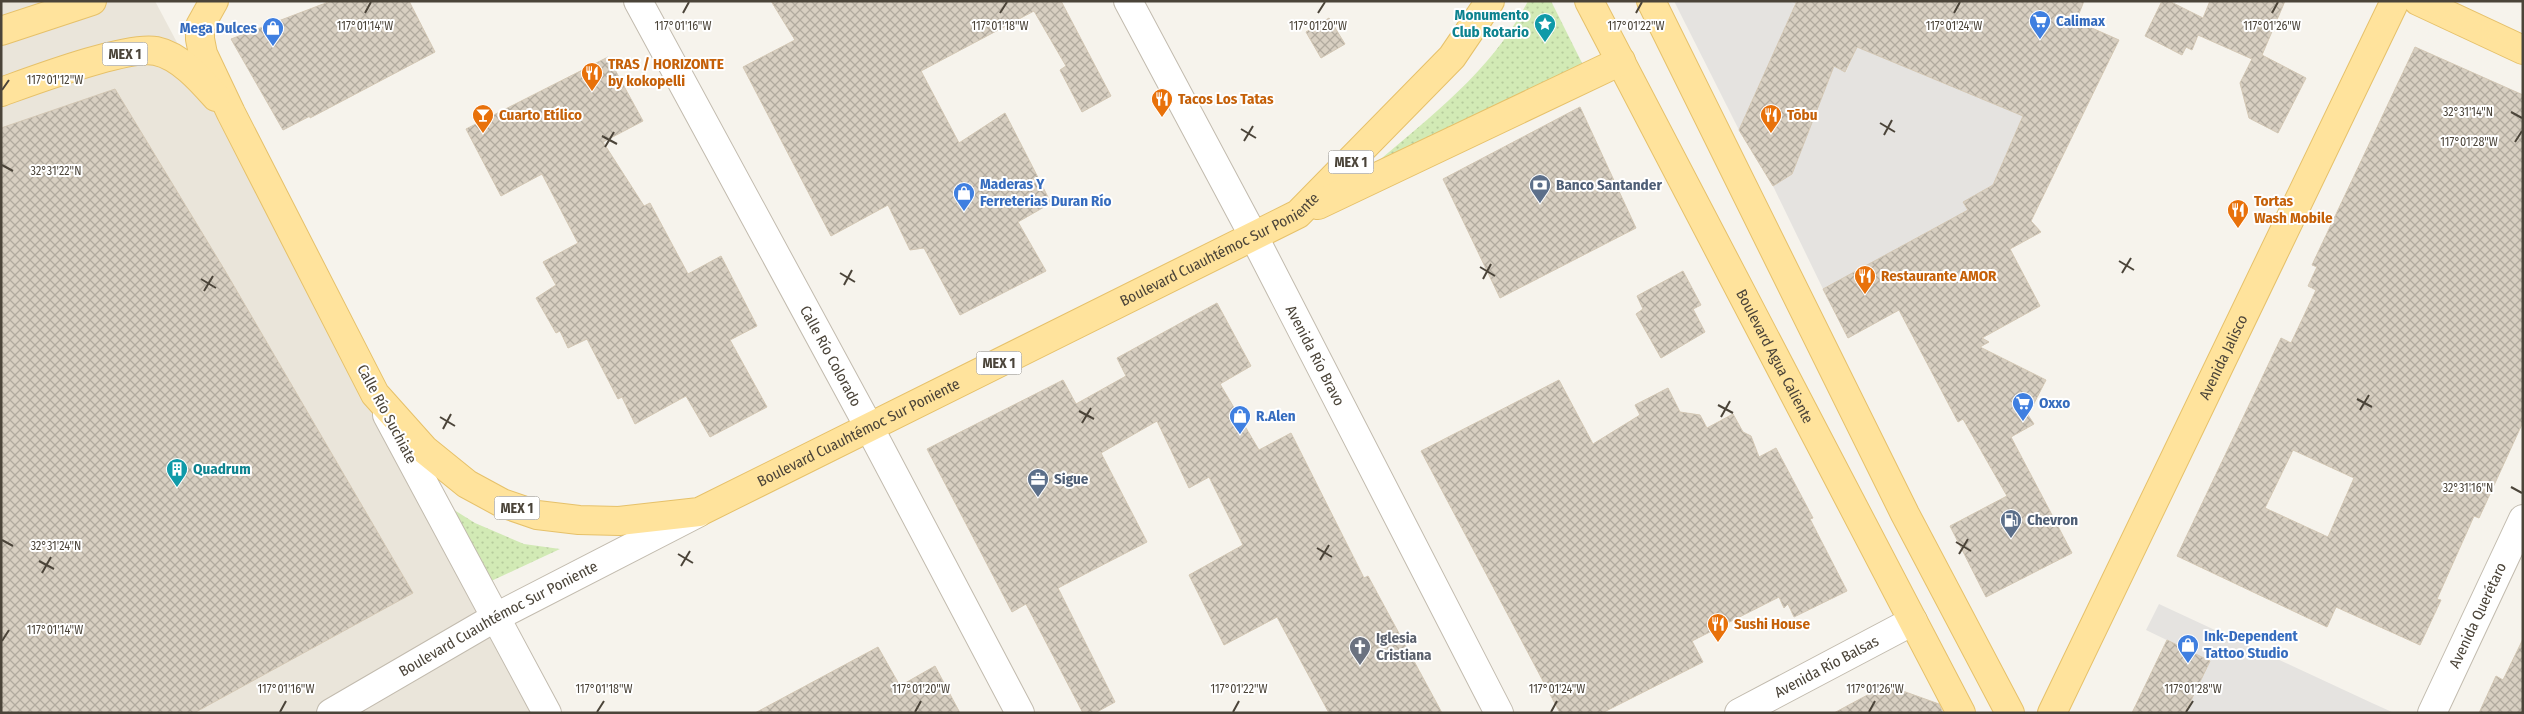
<svg xmlns="http://www.w3.org/2000/svg" width="2524" height="714" font-family="'Fira Sans Condensed',sans-serif">
	<style>
		.residential { fill: #eae5da }
		.green { fill: url(#green-dots) }
		.parking { fill: #e5e3e0 }
		.building { fill: url(#building-cross-hatch); stroke: #d3c7b4; fill-rule: evenodd }
		.lines { fill: none; stroke-linecap: round; stroke-linejoin: round }
		.minor-casing { stroke: #c2bbae; stroke-width: 30 }
		.major-casing { stroke: #e6c16a; stroke-width: 30 }
		.minor { stroke: #fff; stroke-width: 28 }
		.major { stroke: #ffe39c; stroke-width: 28 }
		.ticks { fill: none; stroke: #4b4439; stroke-width: 2 }
		.labels { text-anchor: middle; stroke-width: 4; stroke-linejoin: round; paint-order: stroke }
		.shield { fill: #fff; stroke: #817c74; stroke-width: 1 }
		.shield-label { font-size: 14px; font-weight: bold; fill: #4b4439 }
		.culture-label { font-size: 15px; font-weight: bold; fill: #0d838f; stroke: #fff; text-anchor: end }
		.shop-label { font-size: 15px; font-weight: bold; fill: #366cbe; stroke: #fff; text-anchor: start }
		.food-label { font-size: 15px; font-weight: bold; fill: #c56008; stroke: #fff; text-anchor: start }
		.service-label { font-size: 15px; font-weight: bold; fill: #4e5e75; stroke: #fff; text-anchor: start }
		.street-label { font-size: 15px; fill: #4b4439; stroke: #fff }
		.worship-label { font-size: 15px; font-weight: bold; fill: #5b616d; stroke: #fff; text-anchor: start }
		.ticks-label { font-size: 12px; text-anchor: middle; fill: #4b4439; stroke: #fff; stroke-width: 4; stroke-linejoin: round; paint-order: stroke }
	</style>
	<defs>
		<pattern id="green-dots" width="8" height="8" patternUnits="userSpaceOnUse" patternTransform="scale(1.25)"><rect width="8" height="8" fill="#d2eab5"/><path d="M2 2h.1M6 6h.1" fill="none" stroke="#b6ca9c" stroke-width="1.8" stroke-linecap="round"/></pattern>
		<pattern id="building-cross-hatch" width="8" height="8" patternUnits="userSpaceOnUse" patternTransform="scale(1.25)"><rect width="8" height="8" fill="#d8cfc1"/><path d="M0 0l8 8M0 8l8-8" fill="none" stroke="#b1aa9e"/></pattern>
	</defs>
	<rect width="100%" height="100%" fill="#f6f3ec"/>
	<polygon class="residential" points="1,1 155,1 532,713 1,713"/>
	<g class="green">
		<path d="M1528,1h23l33,66 -210,98c58,-50 118,-94 154,-164z"/>
		<polygon points="443,503 475,523 524,544 560,549 487,583"/>
	</g>
	<g class="parking">
		<polygon points="1674,1 1797,1 1739,130"/>
		<polygon points="1857,47 2023,116 1993,185 1963,202 1968,210 1823,289 1773,186 1792,173 1834,66 1846,72"/>
		<polygon points="2159,604 2372,703 2392,712 2185,713 2210,661 2146,630"/>
	</g>
	<g class="building">
		<polygon points="331,1 409,1 435,52 310,118 310,116 283,130 231,39"/>
		<polygon points="771,1 1061,1 1111,96 1082,112 1060,70 1066,66 1034,11 921,71 959,143 1005,113 1051,203 1018,222 1046,271 960,315 924,248 910,250 888,205 831,236 743,67 795,40"/>
		<polygon points="1797,1 2084,1 2076,21 2119,40 2031,221 2041,232 2010,249 2040,306 1982,338 1989,342 1980,347 2046,380 2028,415 2034,424 2011,437 2072,553 1986,597 1950,526 2007,496 1963,419 1958,422 1899,310 1848,338 1823,289 1968,210 1963,202 1993,185 2023,116 1857,47 1845,72 1834,66 1792,174 1773,186 1739,130"/>
		<polygon points="2162,1 2169,1 2203,18 2210,1 2285,1 2262,55 2306,78 2278,133 2249,118 2240,83 2252,59 2198,35 2192,50 2186,47 2182,55 2145,36"/>
		<polygon points="1329,18 1345,44 1321,58 1306,32"/>
		<path d="M2415,47l108,48v327l-44,96 -5,-2 -37,83 4,1 -21,45 -84,-38 -9,20 -150,-71 104,-218 10,5 25,-53 -8,-4 9,-19 -5,-2zM2293,450l61,28 -26,59 -63,-29z"/>
		<polygon points="608,57 643,121 603,142 644,206 650,203 688,274 721,256 757,326 730,340 767,407 710,437 686,396 635,424 622,397 618,399 587,339 568,348 560,331 556,333 536,298 556,285 543,262 578,243 542,174 501,196 466,129"/>
		<polygon points="115,89 224,269 413,593 194,713 1,713 1,128"/>
		<polygon points="1580,107 1636,228 1500,298 1443,179"/>
		<polygon points="1683,271 1701,305 1693,309 1705,332 1661,358 1636,314 1643,309 1637,296"/>
		<polygon points="1217,303 1251,366 1220,384 1259,450 1291,433 1364,578 1368,576 1442,713 1329,713 1277,617 1224,645 1189,575 1243,545 1209,477 1189,488 1157,421 1101,453 1147,542 1058,588 1115,702 1095,713 1083,713 1026,604 1012,612 927,449 1063,380 1076,404 1126,376 1117,358"/>
		<polygon points="1559,380 1593,444 1640,415 1635,405 1668,388 1680,412 1700,415 1707,428 1733,414 1743,432 1751,436 1759,457 1776,448 1813,518 1810,519 1847,591 1794,617 1788,604 1784,608 1779,597 1692,641 1703,662 1602,713 1560,713 1421,451"/>
		<polygon points="2523,639 2523,713 2479,713 2496,676 2503,680"/>
		<polygon points="2167,640 2210,661 2185,713 2132,713"/>
		<polygon points="878,647 900,686 935,666 960,713 755,713"/>
		<polygon points="1886,685 1939,704 1943,713 1834,713"/>
	</g>
	<g class="lines">
		<g class="minor-casing">
			<g id="minor">
				<path id="s1" d="M638,1l231,426 151,286"/>
				<path id="s2" d="M1128,1l126,236 245,476"/>
				<polyline points="387,415 547,713"/>
				<path id="s3" d="M331,713l165,-96 202,-104"/>
				<path id="s4" d="M1739,713l174,-92"/>
				<path id="s5" d="M2432,713l91,-194"/>
			</g>
		</g>
		<g class="major-casing">
			<g id="major">
				<path id="s6" d="M214,1l-14,25v13l3,15 28,59 144,281 50,56 42,34 35,19 35,12 42,5 40,1 80,-9 599,-298 154,-157 38,-56"/>
				<path id="s7" d="M1589,1l372,712"/>
				<polyline points="1651,1 1905,514 2010,713"/>
				<polyline points="2418,1 2523,50"/>
				<polyline points="1,31 92,1"/>
				<path d="M1,92c31,-11 126,-47 155,-41 24,5 45,29 60,46"/>
				<polyline points="1318,205 1621,61"/>
				<path id="s8" d="M2052,713l343,-712"/>
			</g>
		</g>
		<use href="#minor" class="minor"/>
		<use href="#major" class="major"/>
	</g>
	<path class="ticks" d="M365,13l6,-11M683,13l6,-11M1000,13l7,-11M1318,13l7,-11M1636,13l6,-11M1954,13l6,-11M2272,13l6,-11M2,90l7,-10M2511,112l11,6M1880,123l15,9M1241,129l15,9M1884,135l8,-15M602,136l15,8M1244,141l9,-15M2515,142l7,-11M605,147l9,-15M2,165l11,6M2119,261l15,9M1480,267l15,9M840,273l15,9M2122,273l9,-15M201,279l15,9M1483,279l8,-15M844,285l8,-15M204,291l9,-15M2357,399l15,8M1718,405l15,8M2360,410l9,-15M1079,411l15,8M440,417l15,9M1721,417l9,-16M1082,423l9,-15M443,429l8,-15M2511,487l11,6M2,540l11,6M1956,542l15,9M1317,548l15,9M678,554l15,9M1959,554l9,-15M1320,560l9,-15M39,561l15,8M681,566l9,-15M42,573l9,-16M2,641l7,-11M280,712l6,-11M597,712l7,-11M915,712l6,-11M1233,712l6,-11M1551,712l6,-11M1869,712l6,-11M2186,712l7,-11"/>
	<defs>
		<g id="supermarket-pin" transform="scale(1.125)"><path d="M0 17L-7.5 6A9.5 9.5 0 1 1 7.5 6Z" fill="#3f7fe0" stroke="#fff"/><path d="M-6-5.5h2.5l.6 2H6L4.5 2H-2.5L-4.4-4H-6ZM-1.5 3.2a1.3 1.3 0 1 0 .1 0ZM3 3.2a1.3 1.3 0 1 0 .1 0Z" fill="#fff"/></g>
		<g id="sight-pin" transform="scale(1.125)"><path d="M0 17L-7.5 6A9.5 9.5 0 1 1 7.5 6Z" fill="#0f9aa8" stroke="#fff"/><path d="M0-6L1.8-2.2L6-1.7L2.9 1.2L3.7 5.4L0 3.3L-3.7 5.4L-2.9 1.2L-6-1.7L-1.8-2.2Z" fill="#fff"/></g>
		<g id="shop-pin" transform="scale(1.125)"><path d="M0 17L-7.5 6A9.5 9.5 0 1 1 7.5 6Z" fill="#3f7fe0" stroke="#fff"/><path d="M-5-2.5h2.3a2.7 3.5 0 0 1 5.4 0H5L5.5 6h-11ZM-1.5-2.5h3a1.5 2.3 0 0 0-3 0Z" fill="#fff"/></g>
		<g id="restaurant-pin" transform="scale(1.125)"><path d="M0 17L-7.5 6A9.5 9.5 0 1 1 7.5 6Z" fill="#e8710a" stroke="#fff"/><path d="M-5-6h1v4h1v-4h1v4h1v-4h1v5L-1.5 .5V6h-2V.5L-5-1ZM5-6V6H3V1.5H1.5Q1.5-4 5-6Z" fill="#fff"/></g>
		<g id="bar-pin" transform="scale(1.125)"><path d="M0 17L-7.5 6A9.5 9.5 0 1 1 7.5 6Z" fill="#e8710a" stroke="#fff"/><path d="M-6-5H6L.8 .8V4.5H3.5V6h-7V4.5H-.8V.8Z" fill="#fff"/></g>
		<g id="bank-pin" transform="scale(1.125)"><path d="M0 17L-7.5 6A9.5 9.5 0 1 1 7.5 6Z" fill="#5c6f8a" stroke="#fff"/><path d="M-6-4H6V4H-6ZM0-2.3a2.3 2.3 0 1 0 0 4.6a2.3 2.3 0 1 0 0-4.6Z" fill="#fff"/></g>
		<g id="building-pin" transform="scale(1.125)"><path d="M0 17L-7.5 6A9.5 9.5 0 1 1 7.5 6Z" fill="#0f9aa8" stroke="#fff"/><path d="M-4-6H4V6H1V3H-1V6H-4ZM-2.5-4.3h1.7v1.8h-1.7ZM.8-4.3h1.7v1.8H.8ZM-2.5-1h1.7V.8h-1.7ZM.8-1h1.7V.8H.8Z" fill="#fff"/></g>
		<g id="office-pin" transform="scale(1.125)"><path d="M0 17L-7.5 6A9.5 9.5 0 1 1 7.5 6Z" fill="#5c6f8a" stroke="#fff"/><path d="M-6-3h4V-5.5h4V-3h4V5H-6ZM-1-4.5V-3h2v-1.5ZM-6 0V1H6V0Z" fill="#fff"/></g>
		<g id="fuel-pin" transform="scale(1.125)"><path d="M0 17L-7.5 6A9.5 9.5 0 1 1 7.5 6Z" fill="#5c6f8a" stroke="#fff"/><path d="M-5.5-6h7V0h2V4h1.3V-2.5L3-4.5l.8-.8L6-3V5H2.5V1h-1V6h-7ZM-4.2-4.7v3.2H.2V-4.7Z" fill="#fff"/></g>
		<g id="church-pin" transform="scale(1.125)"><path d="M0 17L-7.5 6A9.5 9.5 0 1 1 7.5 6Z" fill="#6b7280" stroke="#fff"/><path d="M-1.2-6h2.4v3.5h3.3v2.4h-3.3V6h-2.4V-.1h-3.3v-2.4h3.3Z" fill="#fff"/></g>
	</defs>
	<g fill-rule="evenodd">
		<use href="#supermarket-pin" x="2040" y="21"/>
		<use href="#sight-pin" x="1545" y="24"/>
		<use href="#shop-pin" x="273" y="28"/>
		<use href="#restaurant-pin" x="592" y="73"/>
		<use href="#restaurant-pin" x="1162" y="99"/>
		<use href="#bar-pin" x="483" y="115"/>
		<use href="#restaurant-pin" x="1771" y="115"/>
		<use href="#bank-pin" x="1540" y="185"/>
		<use href="#shop-pin" x="964" y="193"/>
		<use href="#restaurant-pin" x="2238" y="210"/>
		<use href="#restaurant-pin" x="1865" y="276"/>
		<use href="#supermarket-pin" x="2023" y="403"/>
		<use href="#shop-pin" x="1240" y="416"/>
		<use href="#building-pin" x="177" y="469"/>
		<use href="#office-pin" x="1038" y="479"/>
		<use href="#fuel-pin" x="2011" y="520"/>
		<use href="#restaurant-pin" x="1718" y="624"/>
		<use href="#shop-pin" x="2188" y="645"/>
		<use href="#church-pin" x="1360" y="647"/>
	</g>
	<g class="labels">
		<g class="shield">
			<rect x="102.5" y="42.5" width="45" height="23" rx="4"/>
			<rect x="1328.5" y="150.5" width="45" height="23" rx="4"/>
			<rect x="976.5" y="351.5" width="45" height="23" rx="4"/>
			<rect x="494.5" y="496.5" width="45" height="23" rx="4"/>
		</g>
		<g class="shield-label">
			<text x="125" y="59">MEX 1</text>
			<text x="1351" y="167">MEX 1</text>
			<text x="999" y="368">MEX 1</text>
			<text x="517" y="513">MEX 1</text>
		</g>
		<g class="culture-label">
			<text x="1529" y="20">Monumento<tspan x="1529" dy="17">Club Rotario</tspan></text>
			<text x="193" y="474" text-anchor="start">Quadrum</text>
		</g>
		<g class="shop-label">
			<text x="2056" y="26">Calimax</text>
			<text x="257" y="33" text-anchor="end">Mega Dulces</text>
			<text x="980" y="189">Maderas Y<tspan x="980" dy="17">Ferreterias Duran Río</tspan></text>
			<text x="2039" y="408">Oxxo</text>
			<text x="1256" y="421">R.Alen</text>
			<text x="2204" y="641">Ink-Dependent<tspan x="2204" dy="17">Tattoo Studio</tspan></text>
		</g>
		<g class="food-label">
			<text x="608" y="69">TRAS / HORIZONTE<tspan x="608" dy="17">by kokopelli</tspan></text>
			<text x="1178" y="104">Tacos Los Tatas</text>
			<text x="499" y="120">Cuarto Etílico</text>
			<text x="1787" y="120">Tōbu</text>
			<text x="2254" y="206">Tortas<tspan x="2254" dy="17">Wash Mobile</tspan></text>
			<text x="1881" y="281">Restaurante AMOR</text>
			<text x="1734" y="629">Sushi House</text>
		</g>
		<g class="service-label">
			<text x="1556" y="190">Banco Santander</text>
			<text x="1054" y="484">Sigue</text>
			<text x="2027" y="525">Chevron</text>
		</g>
		<g class="street-label">
			<text dy="5" stroke="none"><textPath href="#s6" startOffset="1390">Boulevard Cuauhtémoc Sur Poniente</textPath></text>
			<text dy="5" stroke="none"><textPath href="#s1" startOffset="404">Calle Río Colorado</textPath></text>
			<text dy="5" stroke="none"><textPath href="#s2" startOffset="401">Avenida Río Bravo</textPath></text>
			<text dy="5" stroke="none"><textPath href="#s7" startOffset="401">Boulevard Agua Caliente</textPath></text>
			<text dy="5" stroke="none"><textPath href="#s8" startOffset="395">Avenida Jalisco</textPath></text>
			<text transform="translate(387 414) rotate(62)" y="5">Calle Río Suchiate</text>
			<text dy="5" stroke="none"><textPath href="#s6" startOffset="985">Boulevard Cuauhtémoc Sur Poniente</textPath></text>
			<text dy="5" stroke="none"><textPath href="#s5" startOffset="108">Avenida Querétaro</textPath></text>
			<text dy="5" stroke="none"><textPath href="#s3" startOffset="192">Boulevard Cuauhtémoc Sur Poniente</textPath></text>
			<text dy="5" stroke="none"><textPath href="#s4" startOffset="99">Avenida Río Balsas</textPath></text>
		</g>
		<g class="worship-label">
			<text x="1376" y="643">Iglesia<tspan x="1376" dy="17">Cristiana</tspan></text>
		</g>
	</g>
	<g class="ticks-label">
		<text x="365" y="30">117°01'14"W</text>
		<text x="683" y="30">117°01'16"W</text>
		<text x="1000" y="30">117°01'18"W</text>
		<text x="1318" y="30">117°01'20"W</text>
		<text x="1636" y="30">117°01'22"W</text>
		<text x="2272" y="30">117°01'26"W</text>
		<text x="1954" y="30">117°01'24"W</text>
		<text x="55" y="84">117°01'12"W</text>
		<text x="2468" y="116">32°31'14"N</text>
		<text x="2469" y="146">117°01'28"W</text>
		<text x="56" y="175">32°31'22"N</text>
		<text x="2468" y="492">32°31'16"N</text>
		<text x="56" y="550">32°31'24"N</text>
		<text x="55" y="634">117°01'14"W</text>
		<text x="286" y="693">117°01'16"W</text>
		<text x="604" y="693">117°01'18"W</text>
		<text x="921" y="693">117°01'20"W</text>
		<text x="1239" y="693">117°01'22"W</text>
		<text x="1557" y="693">117°01'24"W</text>
		<text x="1875" y="693">117°01'26"W</text>
		<text x="2193" y="693">117°01'28"W</text>
	</g>
	<rect width="2524" height="714" fill="none" stroke="#4b4439" stroke-width="5"/>
</svg>
